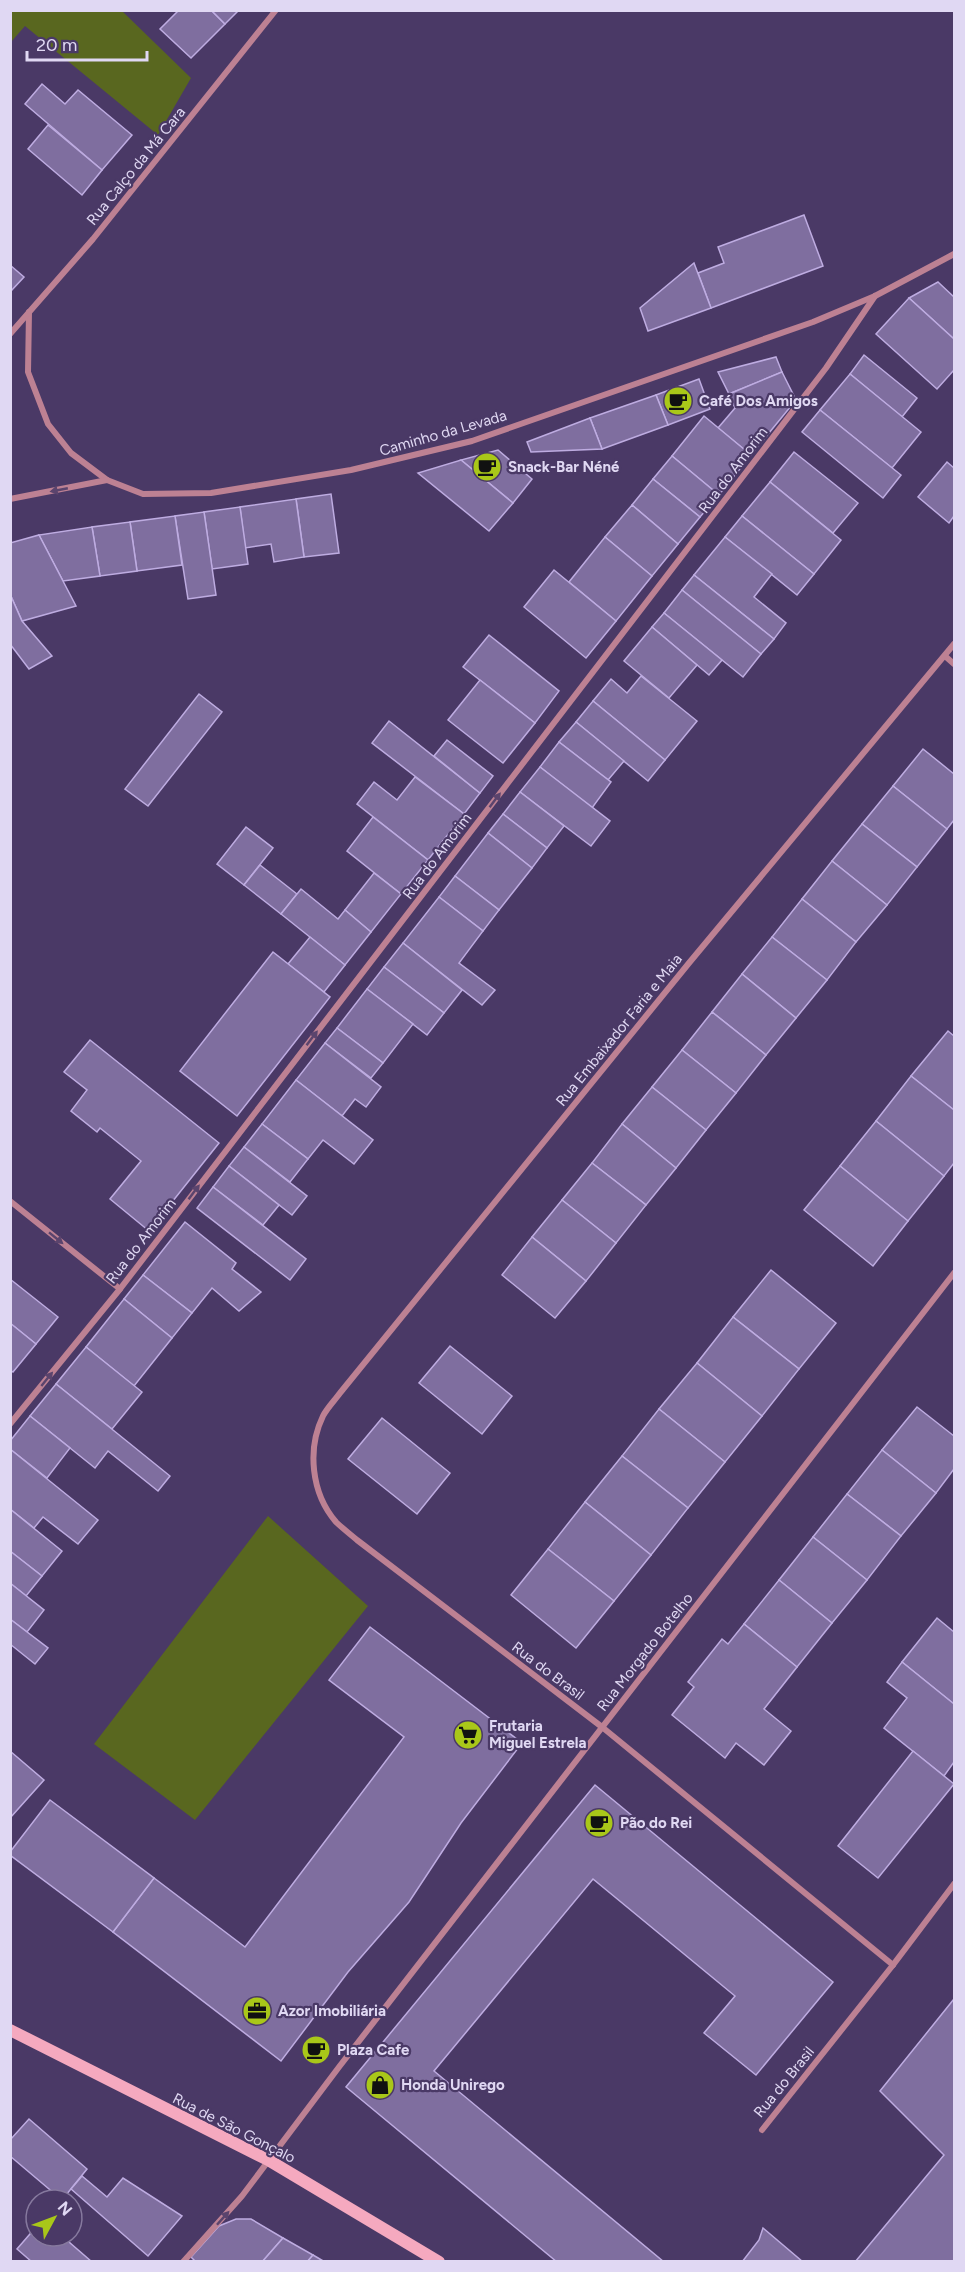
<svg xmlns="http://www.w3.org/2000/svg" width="965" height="2272" font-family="Figtree,sans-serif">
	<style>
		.green { fill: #59671f }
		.building { fill: #7f6e9f; stroke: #beace1; stroke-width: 1.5 }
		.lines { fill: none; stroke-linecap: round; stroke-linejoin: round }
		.minor { stroke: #bd8193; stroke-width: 6 }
		.secondary { stroke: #f5a9bf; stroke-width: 12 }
		.oneway { fill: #5b446d }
		.labels { text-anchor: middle; stroke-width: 4.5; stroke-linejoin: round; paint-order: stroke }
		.street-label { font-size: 15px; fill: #e0d8f3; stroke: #4a3966 }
		.poi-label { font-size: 15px; font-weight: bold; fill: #e0d8f3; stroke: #4a3966; text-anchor: start }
	</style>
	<rect width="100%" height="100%" fill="#4a3966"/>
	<g class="green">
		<polygon points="11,10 122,11 191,78 158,135 25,26 11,42"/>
		<polygon points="268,1516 368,1606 195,1820 94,1744"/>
	</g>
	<g class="building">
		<polygon points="179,10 211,10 225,24 191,58 160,29"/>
		<polygon points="211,10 239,10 225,24"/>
		<polygon points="42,84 65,104 78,90 132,135 102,170 25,104"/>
		<polygon points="48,125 102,170 82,195 28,149"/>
		<polygon points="804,215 823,266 711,308 698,273 724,263 718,247"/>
		<polygon points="694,263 711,308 648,331 640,308"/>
		<polygon points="10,265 24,277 10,292"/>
		<polygon points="938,282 954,297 954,339 909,298"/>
		<polygon points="909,298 954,339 954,370 937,389 876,334"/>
		<polygon points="864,355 917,398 902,417 850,374"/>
		<polygon points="776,357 782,372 729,394 718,372"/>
		<polygon points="782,372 796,400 751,455 718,428 735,408 729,394"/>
		<polygon points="850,374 921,432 892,468 820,410"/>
		<polygon points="699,379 710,409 668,425 656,395"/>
		<polygon points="656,395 668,425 602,449 590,418"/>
		<polygon points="820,410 901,475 883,498 802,432"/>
		<polygon points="704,416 751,455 719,495 672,456"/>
		<polygon points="590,418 602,449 531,452 527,442"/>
		<polygon points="498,450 532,479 513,503 461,460"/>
		<polygon points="794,452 858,503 833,533 770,482"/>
		<polygon points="672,456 719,495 700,517 653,479"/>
		<polygon points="461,460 513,503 489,531 418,473"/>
		<polygon points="947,462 954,468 954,516 949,523 918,497"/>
		<polygon points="653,479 700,517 678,544 632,505"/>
		<polygon points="770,482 841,540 814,574 742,516"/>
		<polygon points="331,494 339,553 304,557 296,499"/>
		<polygon points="296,499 304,557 274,562 271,544 245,548 240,507"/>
		<polygon points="632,505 678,544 652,576 605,537"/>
		<polygon points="240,507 248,564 212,569 204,512"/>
		<polygon points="204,512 216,595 188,599 175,516"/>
		<polygon points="175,516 182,565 137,571 130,522"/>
		<polygon points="742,516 814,574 797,595 725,537"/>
		<polygon points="130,522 137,571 100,576 92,527"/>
		<polygon points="92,527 100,576 63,581 39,535"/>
		<polygon points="39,535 76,606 22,621 10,594 10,543"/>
		<polygon points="605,537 652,576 616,621 569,582"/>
		<polygon points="725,537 772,574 754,597 786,623 774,639 694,575"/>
		<polygon points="554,570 616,621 586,658 524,607"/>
		<polygon points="694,575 774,639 761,654 682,590"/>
		<polygon points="682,590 761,654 743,677 664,613"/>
		<polygon points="10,594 22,621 52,656 29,669 10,644"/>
		<polygon points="664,613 722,660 709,675 652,627"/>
		<polygon points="652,627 697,665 669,698 624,661"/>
		<polygon points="489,635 559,691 535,723 463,667"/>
		<polygon points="641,676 697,721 665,760 593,701 611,679 627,693"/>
		<polygon points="480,680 535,723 503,763 448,720"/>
		<polygon points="199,694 222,712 148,806 125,789"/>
		<polygon points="593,701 665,760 648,781 576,722"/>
		<polygon points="389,721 480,793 464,814 372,743"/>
		<polygon points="576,722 624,761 608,780 559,742"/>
		<polygon points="447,740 493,776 480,793 434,756"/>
		<polygon points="559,742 611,782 592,808 540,767"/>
		<polygon points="923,749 954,774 954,820 947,829 893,786"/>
		<polygon points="540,767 610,821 591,846 520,792"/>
		<polygon points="415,777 464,814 428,860 357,804 374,782 397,800"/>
		<polygon points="893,786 947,829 917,867 862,824"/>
		<polygon points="520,792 564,826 547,848 503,814"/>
		<polygon points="503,814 547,848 532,868 488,833"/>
		<polygon points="373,817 428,860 401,894 347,851"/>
		<polygon points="862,824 917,867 887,905 832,861"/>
		<polygon points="246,827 273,848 244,885 217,864"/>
		<polygon points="488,833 532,868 499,910 455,876"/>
		<polygon points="832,861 887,905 856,942 802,899"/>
		<polygon points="260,865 297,894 281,914 244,885"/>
		<polygon points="374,873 401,894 371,932 345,910"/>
		<polygon points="455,876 499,910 483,931 439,897"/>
		<polygon points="301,889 338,919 345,910 371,932 345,965 281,914"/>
		<polygon points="439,897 483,931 459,963 495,990 482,1005 403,943"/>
		<polygon points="802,899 856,942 827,980 772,937"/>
		<polygon points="310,937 345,965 324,992 288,964"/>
		<polygon points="772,937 827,980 796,1018 742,974"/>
		<polygon points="403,943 462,990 444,1013 384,967"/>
		<polygon points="273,952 330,997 237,1116 180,1071"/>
		<polygon points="384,967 444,1013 427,1035 367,989"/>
		<polygon points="742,974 796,1018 766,1055 712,1012"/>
		<polygon points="367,989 413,1024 383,1063 337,1028"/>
		<polygon points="712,1012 766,1055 736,1093 682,1050"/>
		<polygon points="337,1028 383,1063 371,1078 325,1043"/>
		<polygon points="948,1031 954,1036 954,1110 911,1076"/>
		<polygon points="90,1040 219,1143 149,1231 110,1199 141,1161 100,1128 97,1132 71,1111 87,1090 64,1072"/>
		<polygon points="325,1043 381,1087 366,1107 355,1099 342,1116 296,1080"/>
		<polygon points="682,1050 736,1093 706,1130 652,1087"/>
		<polygon points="911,1076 954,1110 954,1163 944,1176 876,1121"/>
		<polygon points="296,1080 373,1140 354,1164 323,1140 308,1159 262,1124"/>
		<polygon points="652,1087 706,1130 676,1168 622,1124"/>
		<polygon points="876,1121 944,1176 908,1221 840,1166"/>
		<polygon points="262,1124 308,1159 290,1182 244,1147"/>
		<polygon points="622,1124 676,1168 646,1205 592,1163"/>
		<polygon points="244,1147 307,1196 292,1215 229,1166"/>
		<polygon points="592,1163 646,1205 616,1243 562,1200"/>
		<polygon points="229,1166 279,1205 263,1225 213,1187"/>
		<polygon points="840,1166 908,1221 873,1266 804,1210"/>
		<polygon points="213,1187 306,1259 290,1280 197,1208"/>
		<polygon points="562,1200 616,1243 586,1281 532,1237"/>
		<polygon points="185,1222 236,1263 232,1269 261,1292 239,1311 212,1288 192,1313 143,1275"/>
		<polygon points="532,1237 586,1281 555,1318 502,1275"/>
		<polygon points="771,1270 836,1323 799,1369 733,1317"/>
		<polygon points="143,1275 192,1313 172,1338 124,1299"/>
		<polygon points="10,1279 58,1317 36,1344 10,1323"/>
		<polygon points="124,1299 172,1338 134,1386 86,1347"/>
		<polygon points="733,1317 799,1369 762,1416 697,1363"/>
		<polygon points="10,1323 36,1344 13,1372 10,1370"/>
		<polygon points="450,1346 512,1396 482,1434 419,1383"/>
		<polygon points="86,1347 142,1392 112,1429 56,1384"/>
		<polygon points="697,1363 762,1416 725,1462 659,1409"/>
		<polygon points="56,1384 170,1476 158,1491 108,1451 95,1468 30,1416"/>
		<polygon points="917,1407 954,1436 954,1469 936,1493 882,1450"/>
		<polygon points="659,1409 725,1462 688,1508 622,1456"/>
		<polygon points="30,1416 70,1448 47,1478 10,1449 10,1441"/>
		<polygon points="382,1418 450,1473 417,1514 348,1459"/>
		<polygon points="10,1449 98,1520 78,1544 43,1517 34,1528 10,1509"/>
		<polygon points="882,1450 936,1493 901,1536 847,1494"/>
		<polygon points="622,1456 688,1508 651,1555 585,1502"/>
		<polygon points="847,1494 901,1536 867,1580 813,1537"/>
		<polygon points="585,1502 651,1555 614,1601 548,1549"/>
		<polygon points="10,1509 62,1551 42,1576 10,1551"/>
		<polygon points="813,1537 867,1580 832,1623 779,1580"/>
		<polygon points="548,1549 614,1601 576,1648 511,1595"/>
		<polygon points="10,1551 42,1576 26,1596 10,1583"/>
		<polygon points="779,1580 832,1623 797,1667 744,1624"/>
		<polygon points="10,1583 44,1610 27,1632 10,1619"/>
		<polygon points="937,1618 954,1632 954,1704 902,1662"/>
		<polygon points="10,1619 48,1648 35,1664 10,1644"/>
		<polygon points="744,1624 797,1667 764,1709 791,1731 764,1765 736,1743 725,1758 672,1715 694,1687 688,1682 722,1639 728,1644"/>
		<polygon points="370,1627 522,1743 461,1823 409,1902 348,1972 281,2061 113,1932 154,1878 245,1947 404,1737 329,1680"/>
		<polygon points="902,1662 954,1704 954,1762 944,1776 884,1728 907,1698 887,1682"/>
		<polygon points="10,1751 44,1780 10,1818"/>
		<polygon points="913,1751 954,1784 878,1878 838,1846"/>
		<polygon points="595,1785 833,1982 756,2075 704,2033 735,1996 593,1879 434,2071 664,2262 557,2262 346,2087"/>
		<polygon points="50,1800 154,1878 113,1932 10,1855 10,1852"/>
		<polygon points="954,1999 954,2262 855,2262 944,2155 880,2091"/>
		<polygon points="29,2119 87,2169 62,2200 10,2156 10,2140"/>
		<polygon points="82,2176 107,2197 123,2178 182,2216 148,2256 71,2189"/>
		<polygon points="236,2219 251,2219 283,2238 262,2262 196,2262 191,2257 219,2226"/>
		<polygon points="36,2227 36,2236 62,2236 92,2262 32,2262 17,2249"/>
		<polygon points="763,2228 803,2262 742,2262 759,2240"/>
		<polygon points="283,2238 313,2255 307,2262 262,2262"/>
		<polygon points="313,2255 325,2262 307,2262"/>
	</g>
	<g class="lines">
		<g class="minor">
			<polyline points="29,312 28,372 48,424 71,453 107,480 143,494 211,493 351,470 472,441 813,322 875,296 954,254"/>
			<polyline points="10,334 93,239 276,10"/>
			<polyline points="10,499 107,480"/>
			<polyline points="945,656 954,664"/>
			<polyline points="10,1201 120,1289"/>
			<polyline points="10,1424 120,1289 826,368 875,296"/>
			<path d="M893,1965l-291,-238 -245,-187c-7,-6 -15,-12 -21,-18 -25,-29 -29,-73 -13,-106 4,-8 12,-16 17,-23l349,-430 265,-319"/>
			<polyline points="762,2130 893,1965 954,1884"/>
			<polyline points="183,2262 242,2196 339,2067 954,1273"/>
		</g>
		<polyline class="secondary" points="10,2030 270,2161 439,2262"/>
	</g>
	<defs><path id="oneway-solid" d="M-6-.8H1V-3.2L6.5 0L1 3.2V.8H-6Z" transform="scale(1.5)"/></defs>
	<g class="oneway">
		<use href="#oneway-solid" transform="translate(59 490) rotate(169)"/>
		<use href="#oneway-solid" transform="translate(495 800) rotate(-53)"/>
		<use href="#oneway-solid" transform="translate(312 1038) rotate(-53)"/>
		<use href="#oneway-solid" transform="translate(194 1192) rotate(-53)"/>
		<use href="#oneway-solid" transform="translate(56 1238) rotate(39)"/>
		<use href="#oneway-solid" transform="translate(47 1379) rotate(-51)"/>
		<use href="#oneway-solid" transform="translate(223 2218) rotate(-48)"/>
	</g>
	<defs>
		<g id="cafe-disc" transform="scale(1.5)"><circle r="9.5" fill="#a9c719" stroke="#4a3966"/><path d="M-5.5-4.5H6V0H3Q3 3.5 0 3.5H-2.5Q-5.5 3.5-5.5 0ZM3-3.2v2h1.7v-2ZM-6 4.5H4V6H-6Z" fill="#111"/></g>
		<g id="supermarket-disc" transform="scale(1.5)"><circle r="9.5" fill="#a9c719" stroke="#4a3966"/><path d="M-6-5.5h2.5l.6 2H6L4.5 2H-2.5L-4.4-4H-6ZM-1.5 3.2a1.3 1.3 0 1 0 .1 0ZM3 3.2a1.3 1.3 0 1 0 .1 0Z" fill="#111"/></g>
		<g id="office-disc" transform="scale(1.5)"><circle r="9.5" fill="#a9c719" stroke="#4a3966"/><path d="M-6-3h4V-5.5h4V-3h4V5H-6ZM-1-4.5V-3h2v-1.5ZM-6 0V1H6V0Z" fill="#111"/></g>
		<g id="shop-disc" transform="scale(1.5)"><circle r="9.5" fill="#a9c719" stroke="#4a3966"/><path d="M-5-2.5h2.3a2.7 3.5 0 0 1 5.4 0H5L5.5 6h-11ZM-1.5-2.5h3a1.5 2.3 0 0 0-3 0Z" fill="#111"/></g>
	</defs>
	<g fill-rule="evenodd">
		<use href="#cafe-disc" x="678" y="401"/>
		<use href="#cafe-disc" x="487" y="467"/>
		<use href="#supermarket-disc" x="468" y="1735"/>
		<use href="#cafe-disc" x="599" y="1823"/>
		<use href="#office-disc" x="257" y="2011"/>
		<use href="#cafe-disc" x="316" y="2050"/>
		<use href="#shop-disc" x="380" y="2085"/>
	</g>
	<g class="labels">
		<g class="street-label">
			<text transform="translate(136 166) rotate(-51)" y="5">Rua Calço da Má Cara</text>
			<text transform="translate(443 433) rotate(-16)" y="5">Caminho da Levada</text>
			<text transform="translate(733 470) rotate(-53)" y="5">Rua do Amorim</text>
			<text transform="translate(437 856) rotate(-53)" y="5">Rua do Amorim</text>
			<text transform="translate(619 1030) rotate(-51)" y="5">Rua Embaixador Faria e Maia</text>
			<text transform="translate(141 1241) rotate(-52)" y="5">Rua do Amorim</text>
			<text transform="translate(645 1652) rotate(-52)" y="5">Rua Morgado Botelho</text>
			<text transform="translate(548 1671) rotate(37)" y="5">Rua do Brasil</text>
			<text transform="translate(784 2082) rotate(-51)" y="5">Rua do Brasil</text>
			<text transform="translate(234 2128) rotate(27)" y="5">Rua de São Gonçalo</text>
		</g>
		<g class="poi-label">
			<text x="699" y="406">Café Dos Amigos</text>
			<text x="508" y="472">Snack-Bar Néné</text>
			<text x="489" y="1731">Frutaria<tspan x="489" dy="17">Miguel Estrela</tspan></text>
			<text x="620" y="1828">Pão do Rei</text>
			<text x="278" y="2016">Azor Imobiliária</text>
			<text x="337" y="2055">Plaza Cafe</text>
			<text x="401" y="2090">Honda Unirego</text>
		</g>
	</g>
	<rect width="965" height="2272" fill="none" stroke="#e0d8f3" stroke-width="24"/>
	<g transform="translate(54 2218) rotate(49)"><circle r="28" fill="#4a3966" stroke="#86799e" stroke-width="1.5"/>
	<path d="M0-4.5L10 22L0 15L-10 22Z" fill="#a9c719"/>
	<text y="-9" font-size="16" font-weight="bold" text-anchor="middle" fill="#e0d8f3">N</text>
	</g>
	<path d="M27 51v9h120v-9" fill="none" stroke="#e0d8f3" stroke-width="3"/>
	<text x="36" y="51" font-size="18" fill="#e0d8f3" stroke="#4a3966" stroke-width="4.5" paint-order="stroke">20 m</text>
</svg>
